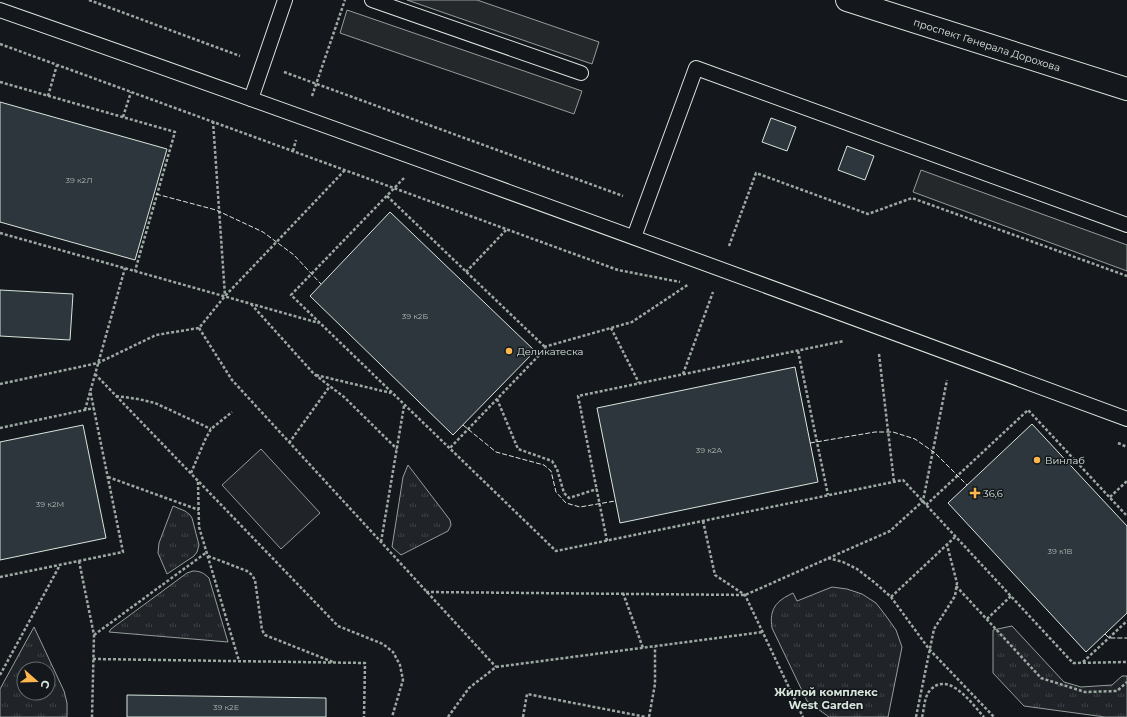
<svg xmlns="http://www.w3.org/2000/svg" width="1127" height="717" font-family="Montserrat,sans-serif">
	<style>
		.grass { fill: #202428; stroke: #939e99 }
		.park { fill: url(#park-tufts); stroke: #939e99; fill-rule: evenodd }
		.parking { fill: #24282b; stroke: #939e99 }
		.building { fill: #2c363c; stroke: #d8e6dc }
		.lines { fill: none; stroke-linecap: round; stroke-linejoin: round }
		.service-casing { stroke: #d8e6dc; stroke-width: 16 }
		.secondary-casing { stroke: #d8e6dc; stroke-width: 24 }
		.path { stroke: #9da8a2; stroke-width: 2.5; stroke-dasharray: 3 2; stroke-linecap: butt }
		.service { stroke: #14181c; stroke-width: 14 }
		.secondary { stroke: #14181c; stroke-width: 22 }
		.fence { stroke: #d8e6dc; stroke-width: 1; stroke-dasharray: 5 2; stroke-linecap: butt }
		.poi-dot { fill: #ffb74d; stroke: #14181c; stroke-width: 1.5 }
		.labels { text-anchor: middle; stroke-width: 3; stroke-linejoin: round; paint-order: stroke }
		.number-label { font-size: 8px; fill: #adbab4 }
		.street-label { font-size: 10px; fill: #d8e6dc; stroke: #14181c }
		.poi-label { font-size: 10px; fill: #d8e6dc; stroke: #14181c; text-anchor: start }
		.neighbourhood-label { font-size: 11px; font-weight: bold; fill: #d8e6dc; stroke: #14181c }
	</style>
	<defs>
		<pattern id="park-tufts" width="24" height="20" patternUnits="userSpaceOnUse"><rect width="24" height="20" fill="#202428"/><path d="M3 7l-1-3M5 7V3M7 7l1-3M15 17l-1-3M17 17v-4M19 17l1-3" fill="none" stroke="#404447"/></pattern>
	</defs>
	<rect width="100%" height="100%" fill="#14181c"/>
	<polygon class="grass" points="261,449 320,513 281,549 222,485"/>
	<g class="park">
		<polygon points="408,465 450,520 451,525 448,531 401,555 392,547 403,477"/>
		<polygon points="173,506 185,511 190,515 192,518 199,545 197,552 194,556 167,574 158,553 159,543"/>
		<path d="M193,571c7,0 11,2 16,7l19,64 -119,-10 2,-3 76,-56z"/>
		<path d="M832,587l15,2 15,5 14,9 10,13 10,14 6,17 -14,70h-59l-22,-16 -35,-73c-3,-19 4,-27 21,-35l4,8z"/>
		<polygon points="1012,626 1064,682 1081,687 1112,685 1122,676 1127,676 1127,717 1105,717 1024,706 993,673 993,630"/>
		<path d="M34,627l30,64 3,12v14h-67v-28zM24,669h24v24h-24z"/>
	</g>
	<g class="parking">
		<polygon points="407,0 477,0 599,42 592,64"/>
		<polygon points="347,10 582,91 574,114 340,33"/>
		<polygon points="921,170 1127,245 1127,271 913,192"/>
	</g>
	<g class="building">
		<polygon points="0,102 167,149 135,260 0,222"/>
		<polygon points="771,118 796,127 787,151 762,142"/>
		<polygon points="847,146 874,156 865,180 838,170"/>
		<polygon points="390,212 535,351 453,435 310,296"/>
		<polygon points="0,290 73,294 70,340 0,336"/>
		<polygon points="795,367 818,482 620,523 597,408"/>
		<polygon points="1032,424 1127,526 1127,613 1086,652 948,503"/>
		<polygon points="83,425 106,538 0,560 0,442"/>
		<polygon points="127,695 326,698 326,717 127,717"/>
	</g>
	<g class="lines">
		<g class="service-casing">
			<g id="service">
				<polyline points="372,0 581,73"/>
				<path d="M0,10c377,132 752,270 1127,409"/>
				<polyline points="251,99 285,0"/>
				<polyline points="634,237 696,68 1127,225"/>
			</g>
		</g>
		<g class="secondary-casing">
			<g id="secondary">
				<path id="s1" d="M847,0l280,89"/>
			</g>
		</g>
		<g class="path">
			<polyline points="89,0 240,56"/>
			<polyline points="0,44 618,270 680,282"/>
			<polyline points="284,72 623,196"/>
			<polyline points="0,82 175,132 135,271"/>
			<polyline points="48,96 57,65"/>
			<polyline points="312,96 345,0"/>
			<polyline points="123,117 131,92"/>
			<polyline points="213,121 225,296"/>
			<polyline points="293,151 296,140"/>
			<polyline points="404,178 291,295 556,551 903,480 1073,663 1127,662"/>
			<polyline points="387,196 546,348 449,449"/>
			<polyline points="0,233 319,323"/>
			<polyline points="729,246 756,173 868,214 912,198 1127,276"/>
			<polyline points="466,272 507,229"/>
			<polyline points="251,304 314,374 344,397 397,449"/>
			<polyline points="199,328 232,380 496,667"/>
			<polyline points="611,328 639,383"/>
			<polyline points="544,347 632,322 689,284"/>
			<polyline points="798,351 828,495"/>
			<polyline points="879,354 894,482"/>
			<polyline points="95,374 338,626 383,644 393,652 400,665 403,680 392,717"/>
			<polyline points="683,374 713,292"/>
			<polyline points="316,375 391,393"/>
			<polyline points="0,384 98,363 156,335 199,328 225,296 345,170"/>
			<polyline points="116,396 138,399 155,403 211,429"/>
			<polyline points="497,399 518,449 552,461 557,469 564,493 569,498 597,489"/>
			<polyline points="85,410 125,268"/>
			<polyline points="0,428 94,408"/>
			<polyline points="289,443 330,386"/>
			<polyline points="1118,443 1127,447"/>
			<polyline points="191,473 205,440 211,429 232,412"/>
			<polyline points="108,477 199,510"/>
			<polyline points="198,482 199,527 239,661"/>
			<polyline points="1110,497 1127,481"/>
			<polyline points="926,505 1028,410 1127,516"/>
			<polyline points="703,521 715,575 745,595 803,717"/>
			<polyline points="607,541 578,396 844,341"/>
			<polyline points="381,542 404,406"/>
			<polyline points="208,556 247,571 252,575 255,580 262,630 265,635 333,662"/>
			<polyline points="828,558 843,562 857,569 874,582 891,597 929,649 994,717"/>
			<polyline points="79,561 94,635 92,717"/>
			<polyline points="0,577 123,552 90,390"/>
			<polyline points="956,586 1041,678 1085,692 1117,691 1127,682"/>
			<polyline points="426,592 745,595 890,531 923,501 947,380"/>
			<polyline points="623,593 643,648"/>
			<polyline points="891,597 955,537"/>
			<polyline points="987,619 1011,596"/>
			<polyline points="94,635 207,552"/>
			<polyline points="93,659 365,663 364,717"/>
			<polyline points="1083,662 1127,621"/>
			<polyline points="0,675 60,565"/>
			<polyline points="448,717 469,688 496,667 763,632"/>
			<polyline points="523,717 527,694 646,717"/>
			<polyline points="649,717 655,684 655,647"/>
			<polyline points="916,717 934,629 955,596 957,583 947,545"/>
			<path d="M922,717c2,-7 2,-15 5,-22 1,-3 5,-7 8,-9 18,-10 38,19 49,31"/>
		</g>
		<use href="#service" class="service"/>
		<use href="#secondary" class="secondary"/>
		<g class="fence">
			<polyline points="156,194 216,210 263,232 294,255 321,284"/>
			<polyline points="463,425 496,452 544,465 551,471 556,492 566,503 580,507 615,501"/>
			<polyline points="810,443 875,432 893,432 915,439 935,453 967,485"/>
			<polyline points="1105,634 1109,638 1127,638"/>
		</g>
	</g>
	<g class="poi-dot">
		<circle cx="509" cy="351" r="4"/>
		<circle cx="1037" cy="460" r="4"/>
		<path d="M973 487h4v4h4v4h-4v4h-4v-4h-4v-4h4z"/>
	</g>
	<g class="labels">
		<g class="number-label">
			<text x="79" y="183">39 к2Л</text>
			<text x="415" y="319">39 к2Б</text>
			<text x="709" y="453">39 к2А</text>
			<text x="50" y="507">39 к2М</text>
			<text x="1060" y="554">39 к1В</text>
			<text x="226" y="710">39 к2Е</text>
		</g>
		<g class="street-label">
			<text dy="4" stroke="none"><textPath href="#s1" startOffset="147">проспект Генерала Дорохова</textPath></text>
		</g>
		<g class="poi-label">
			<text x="517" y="355">Деликатеска</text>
			<text x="1045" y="464">Винлаб</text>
			<text x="983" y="497">36,6</text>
		</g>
		<g class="neighbourhood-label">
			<text x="826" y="696">Жилой комплекс<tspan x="826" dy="13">West Garden</tspan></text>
		</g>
	</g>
	<g transform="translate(36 681) rotate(110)"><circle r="19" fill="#14181c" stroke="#626a69"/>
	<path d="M0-3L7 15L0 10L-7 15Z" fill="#ffb74d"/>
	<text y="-6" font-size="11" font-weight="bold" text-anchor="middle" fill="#d8e6dc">С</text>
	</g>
</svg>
